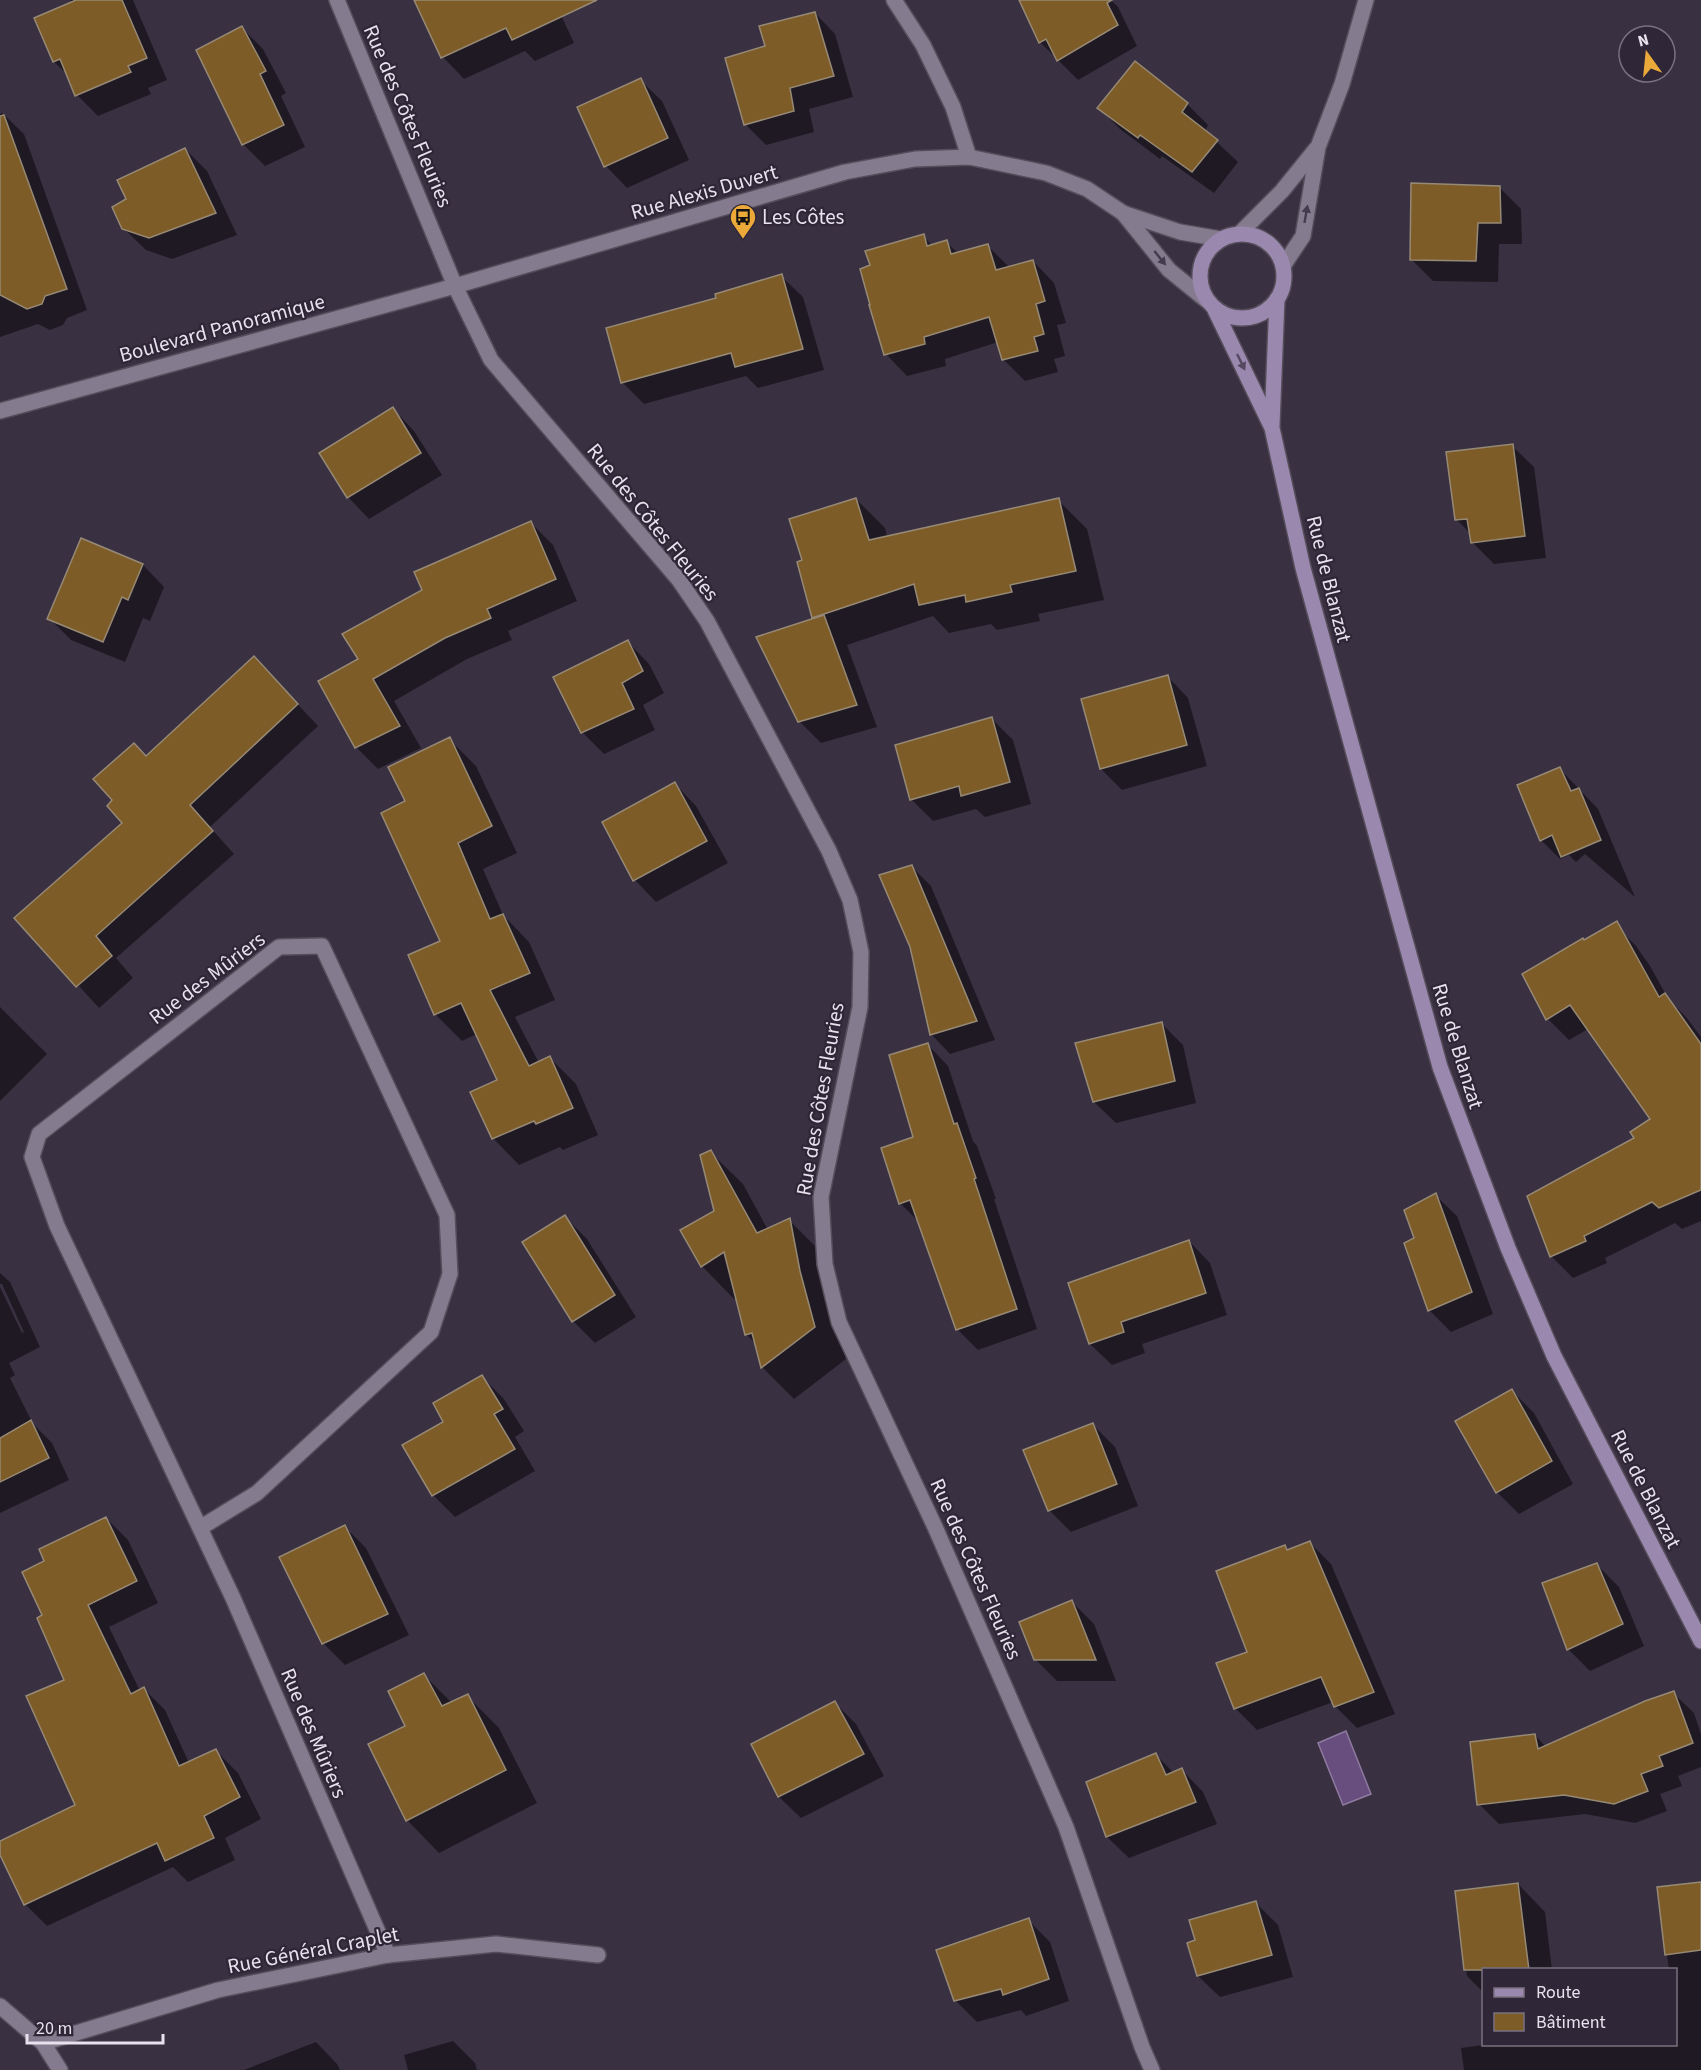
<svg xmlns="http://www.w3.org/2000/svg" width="1701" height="2070" font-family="'Source Sans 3',sans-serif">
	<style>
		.water { fill: #684e7f; stroke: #8e7aa0; stroke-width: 1.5 }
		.shadow { fill: #0007 }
		.building { fill: #7e5c27; stroke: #968976; stroke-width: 1.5 }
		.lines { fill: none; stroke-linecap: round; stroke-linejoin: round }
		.street-casing { stroke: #544d5a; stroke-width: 18 }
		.secondary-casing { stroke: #544d5a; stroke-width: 18 }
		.street { stroke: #847b8e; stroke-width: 15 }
		.secondary { stroke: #9b88ae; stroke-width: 15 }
		.oneway { fill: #443b4d }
		.oneway2 { fill: #554861 }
		.labels { text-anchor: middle; stroke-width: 4.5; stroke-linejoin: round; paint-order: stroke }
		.street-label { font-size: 21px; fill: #e7e2ed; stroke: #2f2637 }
		.poi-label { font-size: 21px; fill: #e7e2ed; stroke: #2f2637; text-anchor: start }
	</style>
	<rect width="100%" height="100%" fill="#393041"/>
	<polygon class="water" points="1346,1731 1371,1794 1343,1805 1318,1743"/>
	<g class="shadow">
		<polygon points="70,0 133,0 167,80 148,88 151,94 98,116 77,95 69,76 54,62 36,19 73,3"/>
		<polygon points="435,0 554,0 574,43 535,61 525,51 464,79 443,57"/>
		<polygon points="1020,0 1111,0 1118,7 1137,46 1078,80 1041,43"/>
		<polygon points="815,13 835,34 853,97 809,109 814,132 766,145 745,124 767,47"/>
		<polygon points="242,28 263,49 286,93 281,96 305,147 265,166 243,144"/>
		<polygon points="640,80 662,101 689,160 627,188 606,166"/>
		<polygon points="1187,104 1208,125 1205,131 1238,162 1214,193 1162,156 1160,159 1120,129 1099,108"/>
		<polygon points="2,113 24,134 87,310 67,318 63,325 50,330 38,324 0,337 0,114"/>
		<polygon points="185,149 207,171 237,235 172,259 146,250 123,228 128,200"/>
		<polygon points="1499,187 1521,209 1522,244 1499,244 1498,282 1433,281 1411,259"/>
		<polygon points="923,236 933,246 946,242 959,254 988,246 1010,268 1033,261 1054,283 1066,323 1057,325 1065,356 1054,359 1058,372 1025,381 1003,359 998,342 945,359 946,366 907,376 886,354"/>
		<polygon points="781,276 803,297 824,370 758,388 746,376 644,404 623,383 608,329 717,299"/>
		<polygon points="393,409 414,431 442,475 369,519 348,497"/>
		<polygon points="1512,446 1534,467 1546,558 1494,564 1472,542 1471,534 1457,520"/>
		<polygon points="856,499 885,528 887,537 1058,500 1087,529 1104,600 1038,614 1040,621 997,630 991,624 949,633 933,616 847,645 877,727 821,743 799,721 815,620 813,618 804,561"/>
		<polygon points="531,523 553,545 577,601 508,631 512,640 467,659 394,701 421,748 378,769 356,747 360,660 424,591"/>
		<polygon points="82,540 143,565 164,587 150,621 143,618 125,662 71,640 49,618"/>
		<polygon points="628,642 649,664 664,693 643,705 655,730 604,754 582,732"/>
		<polygon points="1168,677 1188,698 1207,766 1122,790 1101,769"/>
		<polygon points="275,680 318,726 210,827 234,854 116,958 133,978 99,1008 17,918 124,823 146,757"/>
		<polygon points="991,718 1013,740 1031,804 985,817 976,809 933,821 911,799"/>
		<polygon points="449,739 476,766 517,853 483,869 503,915 529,942 555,1000 515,1017 539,1063 550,1058 576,1084 598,1135 563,1150 560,1147 519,1165 493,1138 499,1080 477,1034 462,1041 435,1014 442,942 407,802"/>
		<polygon points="1560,769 1598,809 1635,897 1585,854 1576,862 1569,855 1560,859 1541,840"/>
		<polygon points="675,784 696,806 728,863 656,902 635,880"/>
		<polygon points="912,867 931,886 995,1040 950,1054 931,1034"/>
		<polygon points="1615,925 1636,946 1650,966 1669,1000 1686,1017 1701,1037 1701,1221 1682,1229 1675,1223 1605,1258 1607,1263 1573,1278 1551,1256 1652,1119 1588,1029 1569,1040 1548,1019 1585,942"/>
		<polygon points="0,1007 47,1054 0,1101"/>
		<polygon points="1161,1023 1183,1045 1196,1103 1116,1123 1094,1102"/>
		<polygon points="928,1045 948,1066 973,1141 977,1146 996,1199 994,1199 1037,1329 978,1350 957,1329 919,1222 900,1203 915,1138"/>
		<polygon points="710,1152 743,1184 768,1230 789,1220 821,1252 831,1304 846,1359 794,1399 762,1367 757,1345 746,1334 737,1297 734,1299 702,1266 682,1230 716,1212"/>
		<polygon points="1435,1195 1457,1216 1493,1314 1451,1332 1430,1311 1406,1244 1416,1239"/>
		<polygon points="565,1217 587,1239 636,1317 595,1343 573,1321"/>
		<polygon points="1189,1241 1210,1263 1227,1315 1142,1344 1145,1353 1112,1365 1090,1344"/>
		<polygon points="0,1273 10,1282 40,1347 9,1363 15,1375 10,1378 33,1424 52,1443 69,1480 0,1513 0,1287 22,1333 24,1332 2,1284 0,1284"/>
		<polygon points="482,1377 504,1399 524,1431 515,1437 535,1471 455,1517 433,1495 445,1422"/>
		<polygon points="1512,1391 1534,1413 1573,1484 1519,1514 1497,1492"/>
		<polygon points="1093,1425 1115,1447 1138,1506 1071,1532 1049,1510"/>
		<polygon points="106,1518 128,1540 158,1603 109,1627 140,1691 144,1689 165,1710 189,1763 216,1751 238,1773 261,1819 225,1838 235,1860 188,1882 173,1867 47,1926 26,1905 0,1852 0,1843 77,1805 66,1681 44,1615 46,1562"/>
		<polygon points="345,1527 366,1548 409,1635 345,1665 323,1643"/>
		<polygon points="1309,1542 1331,1564 1395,1714 1357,1728 1335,1706 1333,1702 1257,1730 1235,1708 1285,1547 1289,1551"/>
		<polygon points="1597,1565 1619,1587 1644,1646 1590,1671 1568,1649"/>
		<polygon points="1072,1602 1094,1624 1116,1681 1057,1681 1035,1659"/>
		<polygon points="424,1675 452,1703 467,1696 499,1728 537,1803 439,1853 407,1820 407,1727"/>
		<polygon points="1673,1693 1694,1713 1701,1734 1701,1767 1678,1776 1682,1786 1660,1794 1667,1811 1635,1823 1585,1814 1499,1824 1479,1804 1535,1735 1546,1747"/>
		<polygon points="835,1703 856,1724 884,1776 801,1818 779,1797 753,1744"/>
		<polygon points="1156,1755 1174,1773 1182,1770 1203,1792 1217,1824 1129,1858 1107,1837 1088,1783"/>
		<polygon points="1701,1883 1701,2070 1464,2070 1461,2048 1491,2044 1676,2044 1676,1970 1669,1970 1658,1889"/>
		<polygon points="1518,1884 1545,1912 1552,1970 1484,1970 1484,1993 1467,1976 1457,1892"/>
		<polygon points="1256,1903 1278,1925 1293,1977 1220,1997 1198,1976 1197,1941"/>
		<polygon points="1028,1920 1050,1942 1069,2001 1026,2016 1021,2010 977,2022 955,2000"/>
		<polygon points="453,2041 475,2063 477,2070 408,2070 404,2055"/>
		<polygon points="316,2042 337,2064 340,2070 244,2070"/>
	</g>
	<g class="building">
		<polygon points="76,0 122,0 147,58 128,66 131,72 75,96 60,59 53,62 34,18"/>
		<polygon points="414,0 597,0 512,40 506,28 441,58"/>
		<polygon points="1019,0 1112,0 1107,3 1118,25 1057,61 1046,39 1039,43"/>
		<polygon points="815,12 834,76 790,88 794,111 744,125 725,58 765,46 759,26"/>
		<polygon points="242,26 266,71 260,74 284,125 242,145 196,50"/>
		<polygon points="1135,61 1188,103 1182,112 1218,140 1192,172 1140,135 1138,138 1097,108"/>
		<polygon points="641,78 668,138 604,167 577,107"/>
		<polygon points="4,115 67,289 45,296 42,304 27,309 0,295 0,116"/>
		<polygon points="185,148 216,213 149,238 122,229 112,207 126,199 117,180"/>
		<polygon points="1411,183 1500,186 1501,223 1478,223 1476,261 1410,260"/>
		<polygon points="924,234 927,246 947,240 951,254 988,244 996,270 1033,260 1045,301 1036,304 1044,334 1034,337 1038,351 1002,360 989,317 924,337 925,344 884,355 869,305 870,305 860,269 870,265 865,251"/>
		<polygon points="782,274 803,349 735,367 731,353 621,383 606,328 716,298 715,294"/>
		<polygon points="393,407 421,453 347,498 319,453"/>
		<polygon points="1513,444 1525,536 1471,543 1467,519 1455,520 1446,452"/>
		<polygon points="856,498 869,540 1059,498 1076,571 1010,585 1012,592 966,602 965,595 919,605 914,584 812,618 797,562 802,560 789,519"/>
		<polygon points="531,521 556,579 487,609 491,618 445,638 373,679 400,726 355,748 318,681 358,659 342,634 422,590 414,572"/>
		<polygon points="81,538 143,564 128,600 122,597 103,642 47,619"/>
		<polygon points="824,615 857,705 798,722 756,637"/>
		<polygon points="628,640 643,671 622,683 634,709 581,733 553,677"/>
		<polygon points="254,656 298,704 190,805 213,831 96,936 112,956 76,987 14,918 122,823 107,806 112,800 93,779 134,743 146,756"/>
		<polygon points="1168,675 1187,745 1100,769 1081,699"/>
		<polygon points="992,717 1010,782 961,796 959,786 910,800 895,745"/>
		<polygon points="450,737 492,826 458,843 490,919 503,914 530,973 490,990 529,1066 550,1056 573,1108 536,1124 534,1121 492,1139 470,1092 497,1080 461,1003 434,1015 408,955 440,941 381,813 405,801 388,767"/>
		<polygon points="1560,767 1571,791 1579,788 1601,840 1561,857 1552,835 1540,841 1517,785"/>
		<polygon points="675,782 707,841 633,881 602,822"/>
		<polygon points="912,865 977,1021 930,1035 910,947 879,875"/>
		<polygon points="1617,921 1659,997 1665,993 1701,1044 1701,1190 1659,1208 1652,1202 1584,1236 1586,1241 1550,1257 1527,1196 1634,1138 1630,1132 1650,1119 1570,1005 1546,1020 1522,974 1583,938 1584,940"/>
		<polygon points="1162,1022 1175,1081 1093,1102 1075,1043"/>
		<polygon points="928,1043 954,1124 957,1123 976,1178 974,1179 1017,1309 956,1330 910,1200 899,1204 881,1148 913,1137 889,1055"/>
		<polygon points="711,1150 757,1233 790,1218 800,1271 815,1327 761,1368 752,1333 745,1335 724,1252 701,1267 680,1230 714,1211 700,1155"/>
		<polygon points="1436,1193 1472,1292 1428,1311 1404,1243 1414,1238 1404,1210"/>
		<polygon points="565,1215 615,1295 572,1322 522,1242"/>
		<polygon points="1189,1240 1206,1293 1121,1322 1124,1332 1089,1344 1068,1283"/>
		<polygon points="482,1375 503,1409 494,1414 515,1449 432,1496 402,1445 443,1422 433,1403"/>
		<polygon points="1512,1389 1552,1461 1496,1493 1455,1421"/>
		<polygon points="31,1420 49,1458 0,1482 0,1438"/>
		<polygon points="1093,1423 1117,1484 1048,1511 1023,1450"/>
		<polygon points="106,1517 137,1581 88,1605 131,1694 144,1687 179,1766 216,1749 240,1797 204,1816 214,1838 165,1861 157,1843 24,1905 0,1855 0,1841 75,1805 26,1696 64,1680 37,1618 42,1615 22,1572 44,1561 39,1549"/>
		<polygon points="345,1525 388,1614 322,1644 279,1557"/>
		<polygon points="1310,1541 1374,1692 1334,1707 1321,1677 1234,1709 1216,1663 1247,1652 1216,1571 1285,1545 1287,1550"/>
		<polygon points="1597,1563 1623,1624 1567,1650 1542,1583"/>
		<polygon points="1072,1600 1096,1660 1034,1660 1019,1622"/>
		<polygon points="424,1673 442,1706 468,1694 506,1770 406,1821 368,1744 405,1726 388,1691"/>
		<polygon points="1674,1691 1693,1743 1659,1756 1663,1766 1641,1774 1648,1791 1614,1804 1564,1795 1477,1805 1470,1742 1535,1734 1538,1749 1645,1701"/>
		<polygon points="835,1701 864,1754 778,1797 751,1744"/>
		<polygon points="1156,1753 1166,1775 1182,1768 1196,1802 1106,1837 1086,1782"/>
		<polygon points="1701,1882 1701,1950 1665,1955 1657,1887"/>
		<polygon points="1518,1883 1529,1970 1464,1970 1455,1891"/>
		<polygon points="1256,1901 1272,1955 1197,1976 1187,1943 1195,1940 1189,1920"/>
		<polygon points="1029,1918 1049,1979 1003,1995 1001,1989 954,2001 936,1950"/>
	</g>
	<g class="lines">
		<g class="street-casing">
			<g id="street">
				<polyline points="337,0 455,286 491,360 679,580 707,621 829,851 850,900 861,952 860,1007 821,1197 825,1264 839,1322 935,1527 1066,1827 1142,2047 1152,2070"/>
				<polyline points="894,0 923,45 953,107 969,157"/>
				<polyline points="1123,213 1169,270 1206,300"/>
				<polyline points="1240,233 1282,191 1316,149"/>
				<polyline points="1283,266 1303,236 1318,147 1342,84 1366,0"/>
				<polyline points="0,411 455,286 845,172 915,159 969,157 1046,173 1087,189 1123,213 1180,232 1221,239"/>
				<polyline points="200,1528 257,1493 431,1332 450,1274 447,1215 322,946 279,947 39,1134 32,1157 57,1226 233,1598 388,1955"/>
				<polyline points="0,2006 43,2043 60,2070"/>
				<polyline points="43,2043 218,1990 388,1955 496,1944 598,1955"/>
			</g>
		</g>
		<g class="secondary-casing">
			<g id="secondary">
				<circle cx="1242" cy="276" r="42"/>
				<polyline points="1215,310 1272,428 1303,568 1440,1067 1508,1248 1554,1356 1701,1641"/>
				<polyline points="1272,425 1277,299"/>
			</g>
		</g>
		<use href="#street" class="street"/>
		<use href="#secondary" class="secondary"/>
	</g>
	<defs><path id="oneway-solid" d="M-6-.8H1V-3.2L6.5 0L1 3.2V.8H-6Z" transform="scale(1.5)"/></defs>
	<g class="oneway">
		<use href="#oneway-solid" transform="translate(1306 214) rotate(-80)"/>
		<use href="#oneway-solid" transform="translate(1160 258) rotate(51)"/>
	</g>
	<use class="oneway2" href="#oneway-solid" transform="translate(1241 362) rotate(64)"/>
	<defs>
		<g id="bus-pin" transform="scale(1.35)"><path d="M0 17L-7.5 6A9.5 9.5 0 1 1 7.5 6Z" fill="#eba93a" stroke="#2f2637"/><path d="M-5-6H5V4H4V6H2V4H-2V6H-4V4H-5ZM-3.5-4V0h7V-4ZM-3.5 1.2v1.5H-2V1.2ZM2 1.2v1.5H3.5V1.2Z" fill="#111"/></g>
	</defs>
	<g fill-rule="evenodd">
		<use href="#bus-pin" x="743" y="217"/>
	</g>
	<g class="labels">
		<g class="street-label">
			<text transform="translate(408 116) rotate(67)" y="7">Rue des Côtes Fleuries</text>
			<text transform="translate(704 192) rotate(-16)" y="7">Rue Alexis Duvert</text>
			<text transform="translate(222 328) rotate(-15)" y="7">Boulevard Panoramique</text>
			<text transform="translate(653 522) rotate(51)" y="7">Rue des Côtes Fleuries</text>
			<text transform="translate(1329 579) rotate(76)" y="7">Rue de Blanzat</text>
			<text transform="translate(207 978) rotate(-37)" y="7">Rue des Mûriers</text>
			<text transform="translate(1458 1046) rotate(73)" y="7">Rue de Blanzat</text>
			<text transform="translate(820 1099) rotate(-80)" y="7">Rue des Côtes Fleuries</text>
			<text transform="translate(1646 1489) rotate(63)" y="7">Rue de Blanzat</text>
			<text transform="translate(976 1569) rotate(66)" y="7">Rue des Côtes Fleuries</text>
			<text transform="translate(314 1733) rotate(67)" y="7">Rue des Mûriers</text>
			<text transform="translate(313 1950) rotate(-11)" y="7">Rue Général Craplet</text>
		</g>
		<g class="poi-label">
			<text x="762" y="224">Les Côtes</text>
		</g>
	</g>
	<rect x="1482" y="1968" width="195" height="78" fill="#2f2637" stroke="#797180" stroke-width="1.5"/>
	<rect x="1494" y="1988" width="30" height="9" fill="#9b88ae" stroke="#797180" stroke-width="1.5"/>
	<text x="1536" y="1998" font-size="18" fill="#e7e2ed">Route</text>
	<rect x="1494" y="2013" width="30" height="18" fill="#7e5c27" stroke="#797180" stroke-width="1.5"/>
	<text x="1536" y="2028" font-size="18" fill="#e7e2ed">Bâtiment</text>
	<g transform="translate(1647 54) rotate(345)"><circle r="28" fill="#2f2637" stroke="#797180" stroke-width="1.5"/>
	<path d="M0-4.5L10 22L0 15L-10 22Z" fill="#eba93a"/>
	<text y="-9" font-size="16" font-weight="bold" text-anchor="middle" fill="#e7e2ed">N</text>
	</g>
	<path d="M27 2034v9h136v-9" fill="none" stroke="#e7e2ed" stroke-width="3"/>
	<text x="36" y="2034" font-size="18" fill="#e7e2ed" stroke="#2f2637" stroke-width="4.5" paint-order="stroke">20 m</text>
</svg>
